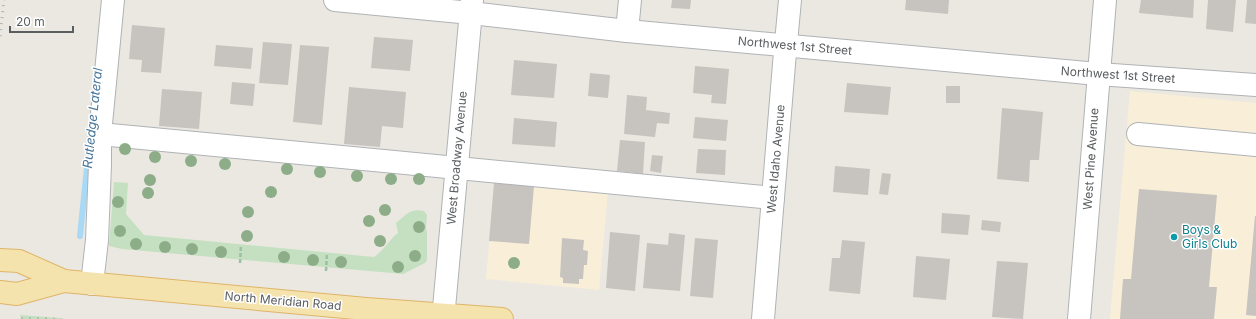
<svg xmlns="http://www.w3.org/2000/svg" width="1256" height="319" font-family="Inter,sans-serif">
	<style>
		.commercial { fill: #f9efd9 }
		.grass { fill: #c4e0c1 }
		.park { fill: url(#park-dots) }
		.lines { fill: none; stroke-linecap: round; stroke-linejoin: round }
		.stream { stroke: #a9d9f4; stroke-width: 6 }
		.building { fill: #c7c3bf }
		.minor-casing { stroke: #afb3b6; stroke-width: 24 }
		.major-casing { stroke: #dfb467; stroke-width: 24 }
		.path { stroke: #9bc0a3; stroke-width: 2.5; stroke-dasharray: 4 2; stroke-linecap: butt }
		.minor { stroke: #fff; stroke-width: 22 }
		.major { stroke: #f5e3ae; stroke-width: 22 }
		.rail { stroke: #b0b1b1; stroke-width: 3; stroke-dasharray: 1 5; stroke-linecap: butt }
		.tree { fill: #8dad88 }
		.culture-dot { fill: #0f9aa8; stroke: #fff; stroke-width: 1.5 }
		.labels { text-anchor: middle; stroke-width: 3; stroke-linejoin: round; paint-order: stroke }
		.street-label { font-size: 12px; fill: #5a5e61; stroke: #fff }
		.culture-label { font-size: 12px; fill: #0d838f; stroke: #fff; text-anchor: start }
		.water-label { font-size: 13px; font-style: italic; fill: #47769b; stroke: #fff }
	</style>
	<defs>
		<pattern id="park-dots" width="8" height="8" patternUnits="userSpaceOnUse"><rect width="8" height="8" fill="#c4e0c1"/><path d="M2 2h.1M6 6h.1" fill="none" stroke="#a2b9a0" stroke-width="1.8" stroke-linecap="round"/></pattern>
	</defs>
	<rect width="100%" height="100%" fill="#ebe8e2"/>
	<g class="commercial">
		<polygon points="1130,91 1256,103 1256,319 1110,319"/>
		<polygon points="495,180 608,191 599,290 486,279"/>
	</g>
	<path class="grass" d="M114,182l14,1 -2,31 18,21 230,22c10,-7 15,-17 24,-24l-2,-10c10,-8 14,-15 28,-12l3,4 -1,13 1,4v28l-2,3 -22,11 -281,-25 -13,-3z"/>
	<polygon class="park" points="20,315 61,318 63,319 21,319"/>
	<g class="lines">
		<polyline class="stream" points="80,236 90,138"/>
	</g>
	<g class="building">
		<polygon points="672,0 691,0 690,9 671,8"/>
		<polygon points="906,0 949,0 948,14 905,10"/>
		<polygon points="1141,0 1194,0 1193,18 1139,13"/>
		<polygon points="1208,0 1236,0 1233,32 1206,29"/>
		<polygon points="1247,0 1256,0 1256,24 1245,23"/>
		<polygon points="132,25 165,28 161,73 141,72 142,60 129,59"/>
		<polygon points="374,37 413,40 410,71 371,68"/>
		<polygon points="263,42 292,44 288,85 259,83"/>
		<polygon points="216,45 253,48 251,69 214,66"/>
		<polygon points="300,45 329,47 322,125 293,122"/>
		<polygon points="514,60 557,64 554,98 511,95"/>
		<polygon points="695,66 729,69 726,104 711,103 712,95 693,93"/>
		<polygon points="590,73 610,75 608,98 588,96"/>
		<polygon points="232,82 255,84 253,106 230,104"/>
		<polygon points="847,83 891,87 888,115 844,112"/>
		<rect x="946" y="86" width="14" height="17"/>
		<polygon points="349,87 406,92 403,128 382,126 380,147 344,144"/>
		<polygon points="162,89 202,92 199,129 159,126"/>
		<polygon points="627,95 647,97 646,110 670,113 669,124 657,123 655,137 624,134"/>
		<polygon points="1002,108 1043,112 1039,160 1030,160 1029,182 997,179"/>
		<polygon points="695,117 728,120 726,141 693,138"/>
		<polygon points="514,118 557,122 555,147 512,144"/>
		<polygon points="620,140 645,142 643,174 617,171"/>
		<polygon points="698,149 726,150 725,175 696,173"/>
		<polygon points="652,155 663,156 661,173 650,171"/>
		<polygon points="835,166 870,169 868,195 833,192"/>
		<polygon points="882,173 891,174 888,195 879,194"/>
		<polygon points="494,183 534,186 529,244 489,241"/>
		<polygon points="1139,189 1217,195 1209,287 1217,287 1214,319 1120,319 1123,279 1131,279"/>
		<polygon points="942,213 970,215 968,235 941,233"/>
		<polygon points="1255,216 1256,216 1256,316 1246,315"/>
		<polygon points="982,220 1001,222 1000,232 981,230"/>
		<polygon points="610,232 640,235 635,291 606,288"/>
		<polygon points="669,233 685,235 680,291 643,288 647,243 668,245"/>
		<polygon points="562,238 584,240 583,250 588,251 587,265 584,265 583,279 579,279 579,284 563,283 563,278 560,277"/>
		<polygon points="695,238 718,240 713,298 690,296"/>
		<polygon points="842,240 865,242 860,294 829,291 832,258 840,258"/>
		<polygon points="916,256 950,259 946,300 913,297"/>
		<polygon points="997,261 1028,263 1023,319 992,317"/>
	</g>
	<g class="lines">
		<g class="minor-casing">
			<g id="minor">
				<polyline points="335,0 471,13 627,31 1098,74 1256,85"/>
				<polyline points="627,31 630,0"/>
				<polyline points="100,134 773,198"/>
				<polyline points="1138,134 1256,145"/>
				<polyline points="92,284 97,240 100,165 100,134 113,0"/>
				<polyline points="443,319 472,0"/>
				<polyline points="763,319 784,64 790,0"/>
				<polyline points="1079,319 1105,0"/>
			</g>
		</g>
		<g class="major-casing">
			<g id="major">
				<polyline points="0,260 19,261 64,281 366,309 502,319"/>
				<polyline points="0,292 17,294 64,281"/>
			</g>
		</g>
		<g class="path">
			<polyline points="240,263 241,245"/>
			<polyline points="326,271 327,253"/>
		</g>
		<use href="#minor" class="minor"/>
		<use href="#major" class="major"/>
		<polyline class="rail" points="0,36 4,0"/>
	</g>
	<g class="tree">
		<circle cx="125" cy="149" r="6"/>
		<circle cx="155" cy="157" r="6"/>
		<circle cx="191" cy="161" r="6"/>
		<circle cx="225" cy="164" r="6"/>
		<circle cx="287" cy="169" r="6"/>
		<circle cx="320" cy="172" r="6"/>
		<circle cx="357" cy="176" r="6"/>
		<circle cx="391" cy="179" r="6"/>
		<circle cx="419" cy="179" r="6"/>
		<circle cx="150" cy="180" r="6"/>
		<circle cx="271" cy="192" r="6"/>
		<circle cx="148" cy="193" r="6"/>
		<circle cx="118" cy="202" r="6"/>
		<circle cx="385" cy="210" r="6"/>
		<circle cx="248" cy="212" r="6"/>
		<circle cx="369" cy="221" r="6"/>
		<circle cx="419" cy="227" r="6"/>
		<circle cx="120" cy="231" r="6"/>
		<circle cx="247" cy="236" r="6"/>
		<circle cx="380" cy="241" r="6"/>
		<circle cx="136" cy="244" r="6"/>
		<circle cx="165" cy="247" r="6"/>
		<circle cx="192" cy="249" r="6"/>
		<circle cx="221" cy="252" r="6"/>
		<circle cx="415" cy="256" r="6"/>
		<circle cx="284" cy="257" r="6"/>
		<circle cx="313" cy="260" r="6"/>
		<circle cx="341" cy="262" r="6"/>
		<circle cx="514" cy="263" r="6"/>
		<circle cx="398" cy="267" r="6"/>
	</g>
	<circle class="culture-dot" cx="1174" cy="237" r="4"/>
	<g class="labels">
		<g class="street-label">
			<text transform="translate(795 46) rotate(5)" y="4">Northwest 1st Street</text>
			<text transform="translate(1118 75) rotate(4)" y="4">Northwest 1st Street</text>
			<text transform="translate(457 158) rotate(-85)" y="4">West Broadway Avenue</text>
			<text transform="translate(776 159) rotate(-85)" y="4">West Idaho Avenue</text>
			<text transform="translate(1091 159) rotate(-86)" y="4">West Pine Avenue</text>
			<text transform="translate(283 301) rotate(5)" y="4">North Meridian Road</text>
		</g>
		<g class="culture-label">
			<text x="1182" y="234">Boys &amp;<tspan x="1182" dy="14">Girls Club</tspan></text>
		</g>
		<g class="water-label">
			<text transform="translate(92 118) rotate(-84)" y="5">Rutledge Lateral</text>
		</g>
	</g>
	<path d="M10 26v6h63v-6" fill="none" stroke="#5a5e61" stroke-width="2"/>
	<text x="16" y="26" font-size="12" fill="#5a5e61" stroke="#ffffff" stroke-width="3" paint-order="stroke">20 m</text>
</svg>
